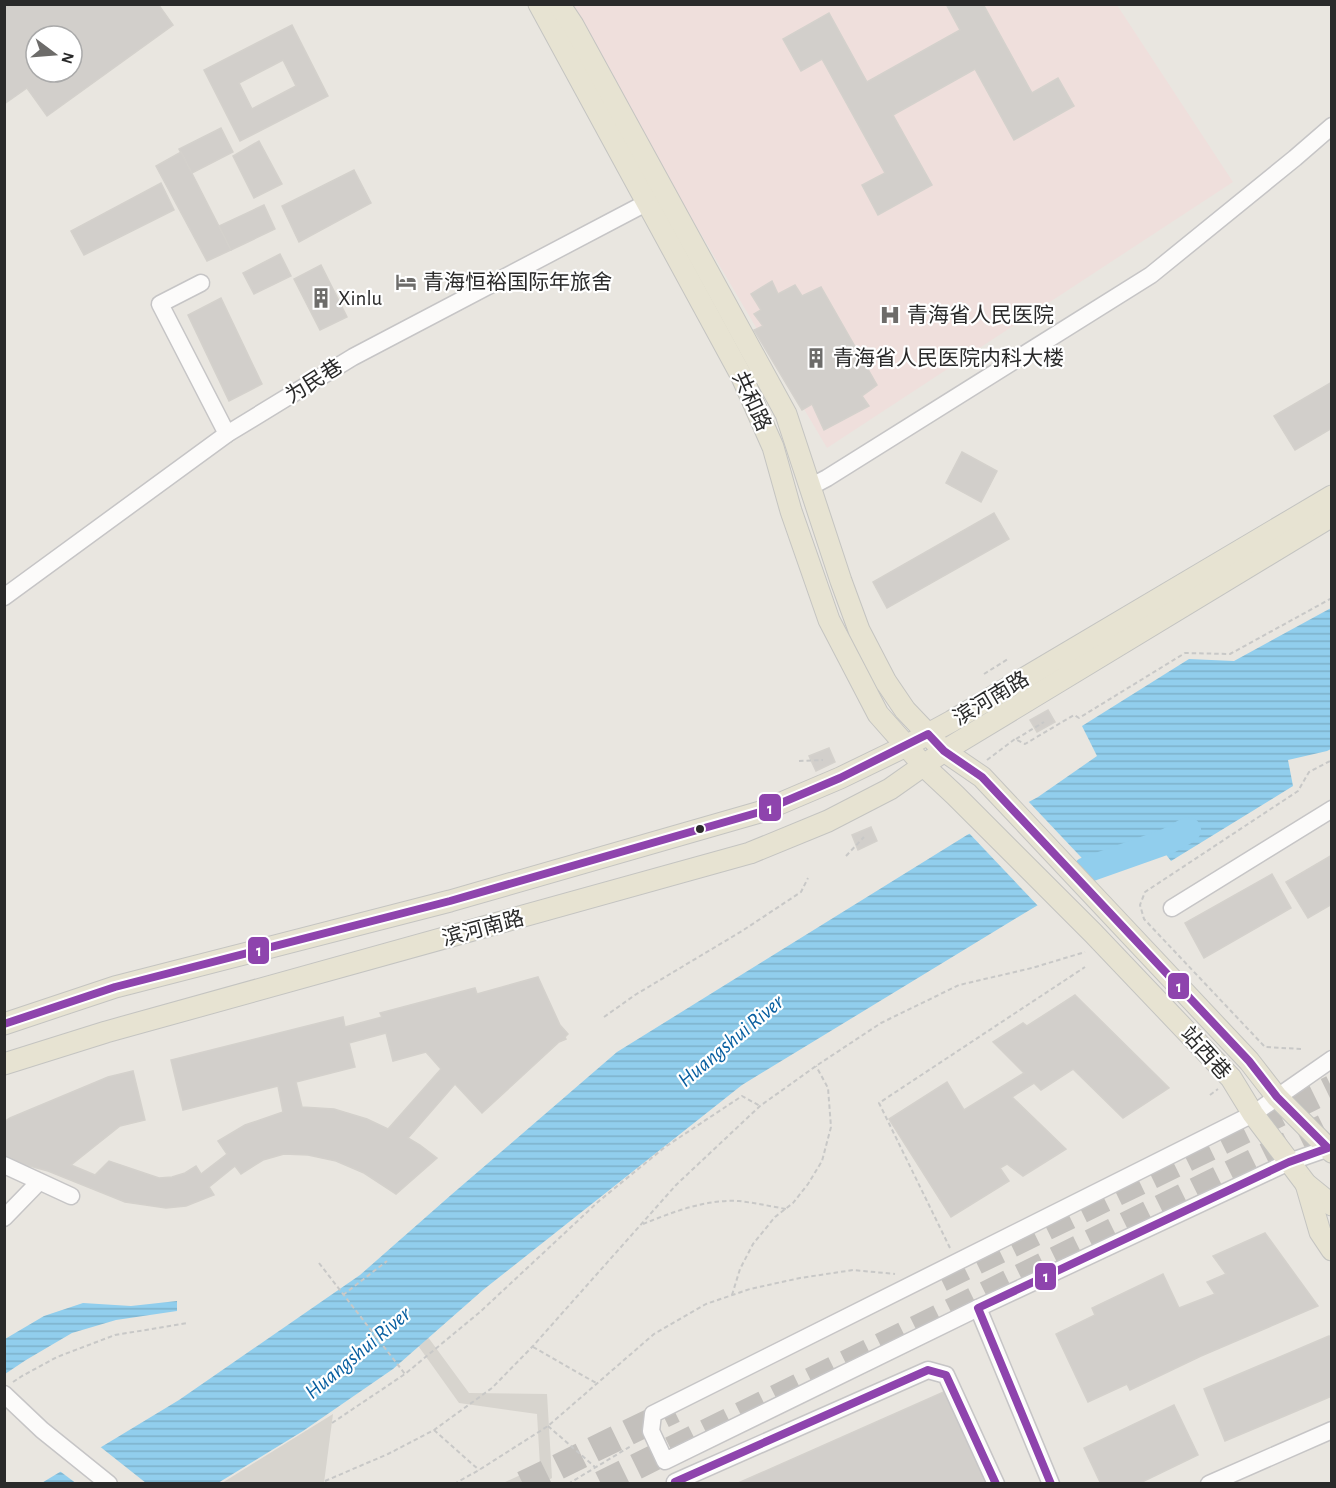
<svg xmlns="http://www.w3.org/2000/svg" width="1336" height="1488" font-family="'Alegreya Sans','Noto Sans SC',sans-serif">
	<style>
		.medical { fill: #efdfdc }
		.plaza { fill: #d7d4ce }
		.water { fill: url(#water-rules) }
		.pier { fill: #e9e6e0 }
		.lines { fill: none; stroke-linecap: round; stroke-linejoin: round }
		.river { stroke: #91ceed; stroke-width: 26 }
		.building { fill: #d2cfcb; stroke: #d4d1cc; stroke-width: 1.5; fill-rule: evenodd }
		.highway-tunnel { stroke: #c3c0bc; stroke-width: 26; stroke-dasharray: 26 13; stroke-linecap: butt }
		.minor-casing { stroke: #c6c5c6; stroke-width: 19 }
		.major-casing { stroke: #c4c4c1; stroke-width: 23 }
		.path { stroke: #c8c8c7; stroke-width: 2; stroke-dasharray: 4.5 3; stroke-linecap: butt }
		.minor { stroke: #fcfbfa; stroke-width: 16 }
		.major { stroke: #e7e3d2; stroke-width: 21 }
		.bus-1-casing { stroke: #fff; stroke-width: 12 }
		.bus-1 { stroke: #8e44ad; stroke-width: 8 }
		.bus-dot { fill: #2a2a2a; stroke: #fff; stroke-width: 2 }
		.labels { text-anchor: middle; stroke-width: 4.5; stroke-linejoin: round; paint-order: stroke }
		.poi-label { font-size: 21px; fill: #2a2a2a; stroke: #fff; text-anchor: start }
		.street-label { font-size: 21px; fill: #2a2a2a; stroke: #fff }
		.water-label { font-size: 22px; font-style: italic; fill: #095fa0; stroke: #fff }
		.line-badge { stroke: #fff; stroke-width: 2 }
		.badge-label { font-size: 16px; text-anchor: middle; font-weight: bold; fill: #fff }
	</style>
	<defs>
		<pattern id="water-rules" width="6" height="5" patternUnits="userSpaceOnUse" patternTransform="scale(1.5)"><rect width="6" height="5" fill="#91ceed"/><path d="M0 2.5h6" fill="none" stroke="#7db1cb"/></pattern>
	</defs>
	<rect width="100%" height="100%" fill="#e9e6e0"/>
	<polygon class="medical" points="566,5 1117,5 1233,182 827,448"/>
	<g class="plaza">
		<polygon points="425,1333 469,1393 547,1394 552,1478 543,1483 503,1483 540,1466 537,1414 459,1403 414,1340"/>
		<polygon points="333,1414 324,1483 222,1483"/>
	</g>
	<g class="water">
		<polygon points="1331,608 1331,749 1327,751 1288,760 1293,786 1171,861 1153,838 1033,908 742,1085 483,1290 393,1369 303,1431 218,1483 40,1484 179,1400 360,1275 451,1195 617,1052 967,835 1038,797 1097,756 1082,726 1189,659 1234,661"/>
		<polygon points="177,1301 177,1311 116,1320 72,1333 26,1360 5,1374 5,1339 44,1316 83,1303 131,1306"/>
	</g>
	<g class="pier">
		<polygon points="1027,800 1097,874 1040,908 967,831"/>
		<polygon points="98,1445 146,1483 77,1484 57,1469"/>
	</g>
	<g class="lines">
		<polyline class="river" points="1086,870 1168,841 1188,830"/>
	</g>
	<g class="building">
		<path d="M4,4h154l15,21 -126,91 -20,-28 -23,16zM36,36h36v36h-36z"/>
		<polygon points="946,4 983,4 1032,93 1058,78 1074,106 1014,140 975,69 893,115 932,185 878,215 862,185 885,173 822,59 801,71 783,39 829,13 867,82 960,30"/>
		<path d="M292,25l36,71 -88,45 -36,-71zM283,60l13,26 -44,23 -13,-26z"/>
		<polygon points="221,128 233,152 192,173 179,149"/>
		<polygon points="259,141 282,184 254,198 233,156"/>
		<polygon points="181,152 231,250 207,261 156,166"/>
		<polygon points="354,170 371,203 299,242 282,206"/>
		<polygon points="161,183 174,210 84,255 71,231"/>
		<polygon points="264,205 275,229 231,250 219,226"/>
		<polygon points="280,254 291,276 254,294 243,273"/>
		<polygon points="321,265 347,317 320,330 294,279"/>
		<polygon points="772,281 778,294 795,285 802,296 821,287 877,385 862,396 869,406 824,430 812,404 802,410 754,330 763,326 754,314 761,310 751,294"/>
		<polygon points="221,298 262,384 229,401 188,315"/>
		<polygon points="1332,382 1332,428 1295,450 1274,416"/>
		<polygon points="962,452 997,471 981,502 946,483"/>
		<polygon points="994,513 1009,539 887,608 873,582"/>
		<polygon points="1048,710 1055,722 1037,732 1030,720"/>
		<polygon points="829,748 835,762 816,771 809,756"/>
		<polygon points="871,827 877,841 858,850 852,835"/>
		<polygon points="1332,855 1332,904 1308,918 1286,882"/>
		<polygon points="1272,874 1291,908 1204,958 1185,923"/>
		<path d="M538,977l22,48 8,9 -3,3 1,2 -7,3 -77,71 -27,-29 -47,54 12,7 17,13 -41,36 -32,-21 -28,-12 -28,-6 -24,-1 -21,6 -22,14 -6,-8 -26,21 5,8 -28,11 -20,2 -41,-6 -77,-31 -44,-12v-37l6,-4 98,-41 25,-6 12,49 -25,6 -49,39 24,10 14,-14 50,17 13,-1 13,-4 11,-7 5,8 26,-20 -9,-13 27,-16 38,-13 -5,-26 -95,24 -12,-50 172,-43 2,10 37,-10 -2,-4 95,-25 2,6zM386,1033l7,28 33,-9 15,17 -53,60 -21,-10 -33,-10 -32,-2 -6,-25 59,-15 -6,-24z"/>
		<polygon points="1075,995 1169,1088 1123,1118 1073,1069 1041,1090 1034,1083 1012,1097 1066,1149 1023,1176 1007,1164 1000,1168 1009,1181 951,1217 889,1119 947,1082 964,1110 1024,1073 993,1042 1023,1023 1027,1026"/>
		<polygon points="1265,1233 1318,1306 1201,1356 1130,1390 1127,1384 1088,1402 1056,1334 1095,1315 1092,1308 1163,1274 1179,1308 1215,1294 1207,1282 1226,1274 1213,1256"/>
		<polygon points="1329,1336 1332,1340 1332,1396 1225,1441 1204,1389"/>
		<polygon points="946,1391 1003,1484 736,1484"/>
		<polygon points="1174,1405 1198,1455 1138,1484 1101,1484 1084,1448"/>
	</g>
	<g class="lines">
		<g class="highway-tunnel">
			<polyline points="941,1279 1332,1088"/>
			<polyline points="523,1484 674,1410"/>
			<polyline points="601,1484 1332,1123"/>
		</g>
		<g class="minor-casing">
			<g id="minor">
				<polyline points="201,283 160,304 227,434"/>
				<polyline points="810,487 827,478 1151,275 1295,158 1332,126"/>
				<polyline points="4,597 227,434 353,357 646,203"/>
				<polyline points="1172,908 1332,809"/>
				<polyline points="1332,1059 1253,1114 653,1414 651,1431 665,1461 978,1308 1289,1162 1332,1147"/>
				<polyline points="4,1165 71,1196"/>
				<polyline points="4,1218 39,1182"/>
				<polyline points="978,1308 1051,1484"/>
				<polyline points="4,1394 42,1430 109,1484"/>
				<polyline points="675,1482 928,1370 946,1375 996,1484"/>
				<polyline points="1209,1484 1332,1430"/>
			</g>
		</g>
		<g class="major-casing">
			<g id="major">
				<polyline points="539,4 742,377 773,447 791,511 829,620 878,714 924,766 955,795 1093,933 1231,1078 1253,1114 1306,1184 1332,1205"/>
				<polyline points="559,4 573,25 786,414 841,581 859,630 886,682 905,710 944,751 982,777 1249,1061 1277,1097 1332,1152"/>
				<polyline points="4,1024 115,987 450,901 760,812 840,778 906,746 952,721 1332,496"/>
				<polyline points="4,1064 106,1032 750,853 828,821 890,789 944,751 1332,516"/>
				<polyline points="1306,1184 1320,1232 1332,1250"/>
			</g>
		</g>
		<g class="path">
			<polyline points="984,674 1008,659"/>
			<polyline points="1016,739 1044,722"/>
			<polyline points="987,760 1015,739 1025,744 1074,715 1079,718 1185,653 1230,654 1332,598"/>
			<polyline points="799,761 823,760"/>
			<polyline points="846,856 864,837"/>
			<polyline points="604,1017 635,995 742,931 801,892 808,878"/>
			<polyline points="1301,1049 1265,1047 1144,919 1140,905 1145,892 1298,791 1309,772 1332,760"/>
			<polyline points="1210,1095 1218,1089"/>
			<path d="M643,1224c30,-12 63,-25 96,-23 16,2 31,5 47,8"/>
			<polyline points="950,1248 879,1103 1085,967"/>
			<polyline points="319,1263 405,1374"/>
			<polyline points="343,1295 387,1261"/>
			<polyline points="732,1295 740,1269 753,1244 775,1217 793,1203 808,1184 822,1161 831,1127 828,1088 816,1066"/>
			<polyline points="533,1347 596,1383"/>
			<polyline points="13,1382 22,1376 57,1357 115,1335 188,1323"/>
			<polyline points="332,1423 405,1374 480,1312 599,1201 665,1147 742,1096 760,1106"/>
			<polyline points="548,1426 595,1467"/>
			<polyline points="434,1430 479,1470"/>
			<polyline points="325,1481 388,1454 434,1430 492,1388 533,1346 676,1185 760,1106 816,1066 881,1023 959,985 1032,968 1085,952"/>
			<polyline points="454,1484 479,1470 548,1426 654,1334 706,1304 750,1289 800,1278 853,1270 895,1274"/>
			<polyline points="568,1484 631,1446"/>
		</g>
		<use href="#minor" class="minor"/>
		<use href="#major" class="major"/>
		<g class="bus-1-casing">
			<g id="bus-1">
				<polyline points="4,1024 115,987 450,901 760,812 840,778 928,734 944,751 982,777 1249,1061 1277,1097 1328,1148 1289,1162 978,1308 1051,1484"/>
				<polyline points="675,1482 928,1370 946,1375 996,1484"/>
			</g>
		</g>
		<use href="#bus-1" class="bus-1"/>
	</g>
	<defs>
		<g id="hotel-bare" transform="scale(1.62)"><path d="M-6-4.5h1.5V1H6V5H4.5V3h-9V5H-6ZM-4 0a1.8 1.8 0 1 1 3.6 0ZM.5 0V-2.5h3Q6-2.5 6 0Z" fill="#6d6c6a" stroke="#fff" stroke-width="2.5" paint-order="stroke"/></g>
		<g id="building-bare" transform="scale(1.62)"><path d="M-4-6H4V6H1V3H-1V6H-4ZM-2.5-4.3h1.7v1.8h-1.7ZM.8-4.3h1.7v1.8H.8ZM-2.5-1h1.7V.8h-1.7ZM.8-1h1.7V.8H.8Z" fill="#6d6c6a" stroke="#fff" stroke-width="2.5" paint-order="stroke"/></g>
		<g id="hospital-bare" transform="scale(1.62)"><path d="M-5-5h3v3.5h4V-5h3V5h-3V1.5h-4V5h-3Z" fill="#6d6c6a" stroke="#fff" stroke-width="2.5" paint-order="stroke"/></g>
	</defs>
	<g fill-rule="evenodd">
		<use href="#hotel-bare" x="406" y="282"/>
		<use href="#building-bare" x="321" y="298"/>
		<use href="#hospital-bare" x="890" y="315"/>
		<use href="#building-bare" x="816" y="358"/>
	</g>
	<circle class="bus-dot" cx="700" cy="829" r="5"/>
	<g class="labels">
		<g class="poi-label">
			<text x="423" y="289">青海恒裕国际年旅舍</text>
			<text x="338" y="305">Xinlu</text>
			<text x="907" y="322">青海省人民医院</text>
			<text x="833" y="365">青海省人民医院内科大楼</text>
		</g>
		<g class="street-label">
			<text transform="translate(314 381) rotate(-32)" y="7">为民巷</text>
			<text transform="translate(752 401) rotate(65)" y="7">共和路</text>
			<text transform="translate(991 698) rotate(-31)" y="7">滨河南路</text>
			<text transform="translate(483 928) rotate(-15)" y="7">滨河南路</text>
			<text transform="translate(1206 1053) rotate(48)" y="7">站西巷</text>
		</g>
		<g class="water-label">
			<text transform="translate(730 1040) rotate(-40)" y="8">Huangshui River</text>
			<text transform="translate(357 1352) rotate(-40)" y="8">Huangshui River</text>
		</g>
	</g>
	<g class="line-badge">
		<rect x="758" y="793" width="24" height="29" rx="6" fill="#8e44ad"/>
		<rect x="247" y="936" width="23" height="29" rx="6" fill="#8e44ad"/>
		<rect x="1167" y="972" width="23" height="28" rx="6" fill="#8e44ad"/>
		<rect x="1034" y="1262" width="23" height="29" rx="6" fill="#8e44ad"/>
	</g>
	<g class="badge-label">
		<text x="770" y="814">1</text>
		<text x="259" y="956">1</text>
		<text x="1179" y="992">1</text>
		<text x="1046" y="1282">1</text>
	</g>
	<rect width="1336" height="1488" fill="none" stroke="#2a2a2a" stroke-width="12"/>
	<g transform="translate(54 54) rotate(106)"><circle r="28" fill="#ffffff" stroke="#aaaaaa" stroke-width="1.5"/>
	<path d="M0-4.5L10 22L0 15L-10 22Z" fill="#6d6c6a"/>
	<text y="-9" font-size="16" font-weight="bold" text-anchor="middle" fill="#2a2a2a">N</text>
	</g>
</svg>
